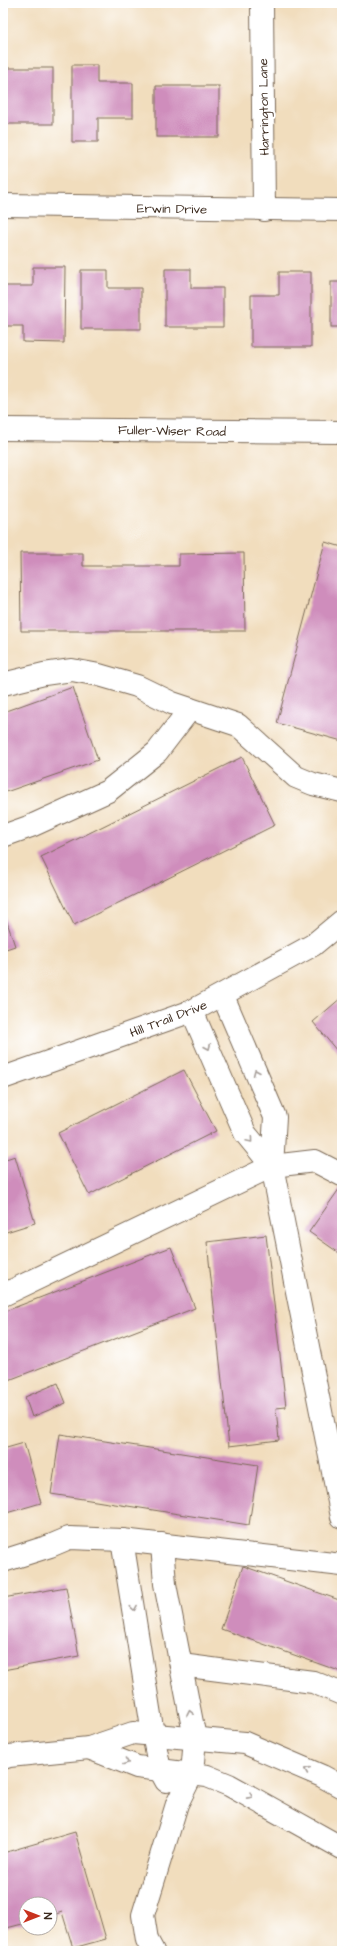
<svg xmlns="http://www.w3.org/2000/svg" width="345" height="1954" font-family="'Architects Daughter',sans-serif">
	<style>
		.building { fill: #cf8dbc }
		.lines { fill: none; stroke-linecap: round; stroke-linejoin: round }
		.minor-casing { stroke: #7b6956; stroke-width: 24 }
		.minor { stroke: #fff; stroke-width: 22 }
		.oneway { stroke: #a79f9a }
		.labels { text-anchor: middle; stroke-width: 4; stroke-linejoin: round; paint-order: stroke }
		.street-label { font-size: 13px; fill: #3b2a1e; stroke: #fff }
	</style>
	<rect width="100%" height="100%" fill="#fff"/>
	<filter id="ink" filterUnits="userSpaceOnUse"><feTurbulence type="fractalNoise" baseFrequency=".025" numOctaves="2"/><feDisplacementMap in="SourceGraphic" scale="8" xChannelSelector="R" yChannelSelector="G"/><feConvolveMatrix kernelMatrix="1 2 1 2 8 2 1 2 1" color-interpolation-filters="sRGB"/></filter>
	<filter id="wash" filterUnits="userSpaceOnUse"><feTurbulence type="fractalNoise" baseFrequency=".012" numOctaves="4" result="noise"/><feDisplacementMap in="SourceGraphic" scale="16" xChannelSelector="R" yChannelSelector="G"/><feGaussianBlur stdDeviation="0.9" result="paint"/><feColorMatrix in="noise" values="0 0 0 0 0 0 0 0 0 0 0 0 0 0 0 0 0 1.4 0 .05"/><feComposite in="paint" operator="in"/></filter>
	<g filter="url(#wash)">
		<rect width="100%" height="100%" fill="#f1ddbd"/>
		<g id="blocks">
			<g class="building">
				<polygon points="72,65 97,65 97,83 133,83 133,118 98,118 98,142 72,142"/>
				<rect x="3" y="68" width="50" height="56"/>
				<rect x="156" y="86" width="63" height="51"/>
				<polygon points="33,267 65,267 64,343 23,342 23,326 4,326 5,286 33,286"/>
				<polygon points="165,269 191,269 191,288 223,288 223,327 165,327"/>
				<polygon points="81,270 108,270 108,288 141,288 141,329 81,329"/>
				<polygon points="279,272 311,272 311,347 251,347 251,295 279,295"/>
				<rect x="331" y="282" width="11" height="45"/>
				<polygon points="325,542 342,547 342,741 277,723"/>
				<polygon points="20,553 83,553 83,566 179,566 179,554 244,553 245,631 21,631"/>
				<polygon points="73,687 98,760 3,793 3,712"/>
				<polygon points="242,757 275,825 74,925 41,857"/>
				<polygon points="3,910 15,946 3,950"/>
				<polygon points="342,997 342,1057 313,1022"/>
				<polygon points="184,1070 216,1131 89,1195 58,1133"/>
				<polygon points="15,1156 35,1223 3,1233 3,1160"/>
				<polygon points="342,1185 342,1255 309,1232"/>
				<polygon points="266,1235 286,1407 276,1408 279,1440 229,1446 207,1242"/>
				<polygon points="171,1247 195,1308 9,1380 3,1365 3,1312"/>
				<polygon points="58,1383 66,1403 32,1417 25,1397"/>
				<polygon points="60,1434 258,1465 249,1525 51,1494"/>
				<polygon points="24,1443 41,1503 3,1514 3,1449"/>
				<polygon points="243,1566 342,1601 342,1672 221,1629"/>
				<polygon points="66,1587 79,1656 3,1670 3,1598"/>
				<polygon points="75,1832 106,1939 73,1948 62,1912 50,1916 50,1904 26,1904 26,1923 3,1929 3,1853"/>
			</g>
		</g>
	</g>
	<g filter="url(#ink)">
		<use href="#blocks" fill-opacity="0" stroke="#7b6956" stroke-width="1"/>
		<g class="lines">
			<g class="minor-casing">
				<g id="minor">
					<polyline points="262,3 264,210"/>
					<polyline points="3,205 342,210"/>
					<polyline points="3,429 342,432"/>
					<polyline points="3,684 44,674 72,670 99,675 137,686 172,703 238,725 296,777 313,784 342,791"/>
					<polyline points="3,836 31,826 108,791 157,752 190,709"/>
					<polyline points="223,996 275,1117 272,1166 342,1517"/>
					<polyline points="192,1011 245,1133 272,1166"/>
					<polyline points="3,1078 192,1011 313,945 342,921"/>
					<polyline points="3,1295 272,1166 315,1161 342,1175"/>
					<polyline points="122,1540 153,1734 160,1770 166,1781"/>
					<polyline points="3,1561 50,1546 69,1538 122,1540 342,1565"/>
					<polyline points="181,1665 313,1682 342,1694"/>
					<polyline points="89,1748 137,1767 207,1776 229,1785 342,1848"/>
					<polyline points="3,1758 9,1756 89,1748 133,1733 245,1743 322,1776 342,1787"/>
					<polyline points="153,1951 147,1940 143,1915 177,1804 192,1774 195,1738 165,1584 162,1544"/>
				</g>
			</g>
			<use href="#minor" class="minor"/>
		</g>
		<defs><path id="oneway-chevron" d="M-2-3.5L2.5 0L-2 3.5" fill="none" stroke-width="1.6" stroke-linecap="round" stroke-linejoin="round"/></defs>
		<g class="oneway">
			<use href="#oneway-chevron" transform="translate(208 1047) rotate(67)"/>
			<use href="#oneway-chevron" transform="translate(256 1072) rotate(-113)"/>
			<use href="#oneway-chevron" transform="translate(250 1140) rotate(50)"/>
			<use href="#oneway-chevron" transform="translate(134 1608) rotate(81)"/>
			<use href="#oneway-chevron" transform="translate(190 1713) rotate(-102)"/>
			<use href="#oneway-chevron" transform="translate(126 1762) rotate(21)"/>
			<use href="#oneway-chevron" transform="translate(307 1770) rotate(-157)"/>
			<use href="#oneway-chevron" transform="translate(250 1796) rotate(29)"/>
		</g>
	</g>
	<g class="labels">
		<g class="street-label">
			<text transform="translate(263 107) rotate(-91)" y="5">Harrington Lane</text>
			<text transform="translate(172 208) rotate(1)" y="5">Erwin Drive</text>
			<text transform="translate(172 430) rotate(1)" y="5">Fuller-Wiser Road</text>
			<text transform="translate(168 1018) rotate(-21)" y="5">Hill Trail Drive</text>
		</g>
	</g>
	<rect width="345" height="1954" fill="none" stroke="#fff" stroke-width="16"/>
	<g transform="translate(38 1916) rotate(90)"><circle r="19" fill="#ffffff" stroke="#b1aaa5"/>
	<path d="M0-3L7 15L0 10L-7 15Z" fill="#c8321e"/>
	<text y="-6" font-size="11" font-weight="bold" text-anchor="middle" fill="#3b2a1e">N</text>
	</g>
</svg>
